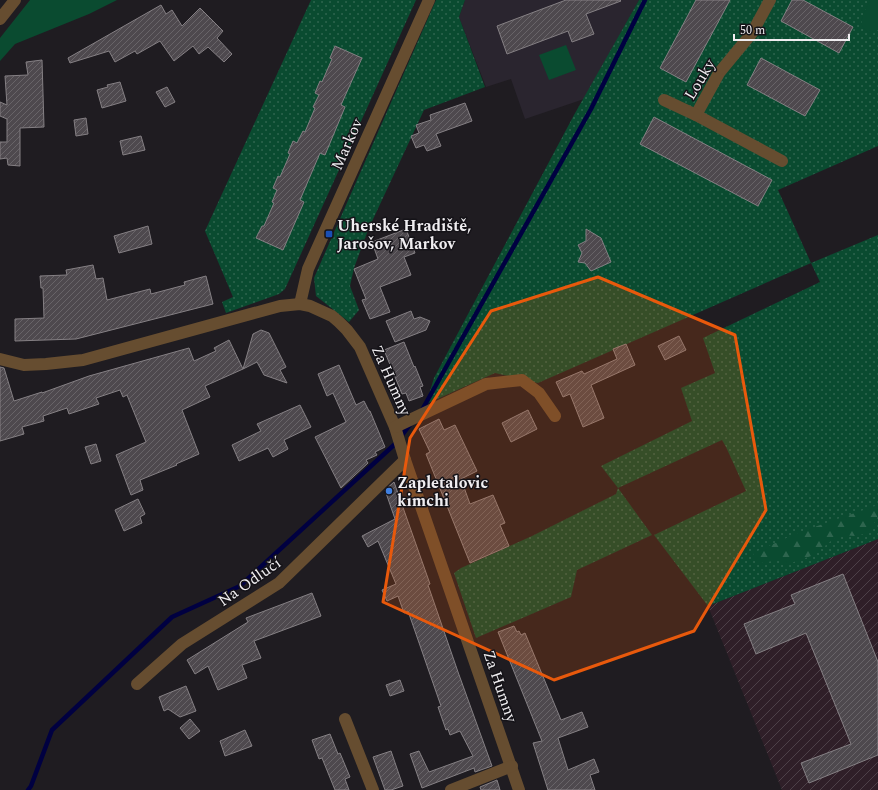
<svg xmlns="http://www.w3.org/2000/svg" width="878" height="790" font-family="Spectral,serif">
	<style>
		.industrial { fill: url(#industrial-furrows) }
		.built { fill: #2a252f }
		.grass { fill: url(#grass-dots) }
		.forest { fill: url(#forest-firs) }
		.green { fill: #0a4b30 }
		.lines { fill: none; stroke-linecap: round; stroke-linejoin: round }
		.stream { stroke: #000041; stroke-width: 4.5 }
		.building { fill: url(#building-hatch); stroke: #858084 }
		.minor { stroke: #664d30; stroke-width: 12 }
		.marked { fill: #e8590c; fill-opacity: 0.2; stroke: #e8590c; stroke-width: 3; stroke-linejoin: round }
		.transit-dot { fill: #1a4fb4; stroke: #151318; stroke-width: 1.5 }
		.shop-dot { fill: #3f7fe0; stroke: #151318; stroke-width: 1.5 }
		.labels { text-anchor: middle; stroke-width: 3; stroke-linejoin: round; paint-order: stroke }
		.street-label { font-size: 16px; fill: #f0eef1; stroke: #151318 }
		.poi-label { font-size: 16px; font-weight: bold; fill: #f0eef1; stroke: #151318; text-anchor: start }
	</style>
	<defs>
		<pattern id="industrial-furrows" width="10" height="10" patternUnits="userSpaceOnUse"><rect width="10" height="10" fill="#2f1f28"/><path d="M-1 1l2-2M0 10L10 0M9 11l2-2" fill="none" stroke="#4d4048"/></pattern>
		<pattern id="grass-dots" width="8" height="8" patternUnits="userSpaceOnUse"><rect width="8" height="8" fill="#0a4b30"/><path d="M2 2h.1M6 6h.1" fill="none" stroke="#2e654e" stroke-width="1.8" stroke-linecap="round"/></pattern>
		<pattern id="forest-firs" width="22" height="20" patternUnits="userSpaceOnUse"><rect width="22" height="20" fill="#0a4b30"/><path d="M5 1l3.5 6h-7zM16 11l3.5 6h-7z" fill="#2e654e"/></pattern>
		<pattern id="building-hatch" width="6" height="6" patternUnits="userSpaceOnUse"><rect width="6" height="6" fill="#4e494e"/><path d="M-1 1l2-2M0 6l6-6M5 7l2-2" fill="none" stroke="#686468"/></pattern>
	</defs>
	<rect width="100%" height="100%" fill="#1f1c21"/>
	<polygon class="industrial" points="878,539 878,790 782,790 708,606"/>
	<polygon class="built" points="465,0 639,0 584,99 525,119 511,79 486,87 459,17"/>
	<g class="grass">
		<polygon points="311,0 416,0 285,289 279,294 226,313 222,302 233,297 205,231"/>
		<polygon points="436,0 465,0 459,17 485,87 424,110 368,230 354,268 350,286 359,310 349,322 316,296 314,278"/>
		<polygon points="639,0 878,0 878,146 778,190 811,263 878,235 878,539 708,606 654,535 746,491 726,447 722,440 618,488 652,535 577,570 571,597 476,638 454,573 461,568 532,536 616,494 618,488 601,466 692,421 681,388 715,373 703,338 820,282 811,263 538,383 495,373 426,404 434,378 574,115"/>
	</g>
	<polygon class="forest" points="878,505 878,516 869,533 854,536 844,535 832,540 814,555 788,564 778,560 756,564 753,553 800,532"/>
	<g class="green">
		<polygon points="30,0 117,0 89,14 15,44 0,61 0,38"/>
		<path d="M870,0h8v30l-8,3c-16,-8 -5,-21 0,-33z"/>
		<polygon points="566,45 576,70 549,80 539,55"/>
	</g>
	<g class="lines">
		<g class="stream">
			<polyline points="422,410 591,109 645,0"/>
			<polyline points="28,790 31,786 52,730 172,617 240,586 395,444 412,422"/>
		</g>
	</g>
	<g class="building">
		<polygon points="566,0 620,0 621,1 586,14 594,34 572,42 568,31 507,54 497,26"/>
		<polygon points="696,0 730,0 686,82 660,68"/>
		<polygon points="792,0 803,0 853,27 839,53 781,21"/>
		<polygon points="161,5 166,14 172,10 182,26 200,8 223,31 217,38 232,54 224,62 208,47 199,54 193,46 174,61 160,41 137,54 135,51 115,62 109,51 70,63 68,58"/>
		<polygon points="335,46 362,58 341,105 345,107 325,155 320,153 300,200 304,202 283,250 256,238 262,226 264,226 274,203 272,202 277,190 273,188 278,176 280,177 290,154 288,153 293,141 297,143 303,131 305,132 315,108 313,107 319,95 315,93 320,81 322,82 332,59 330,58"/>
		<polygon points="761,58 820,90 805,116 747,85"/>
		<polygon points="42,60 44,127 20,128 20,166 8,165 7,158 0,159 0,142 7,142 7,119 0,116 0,102 7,105 5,76 28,75 26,62"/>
		<polygon points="120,82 126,101 102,108 97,90 108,87 107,85"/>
		<polygon points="167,87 175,102 165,107 156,92"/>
		<polygon points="465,103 472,121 436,134 441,146 427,151 424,145 416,148 411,136 419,133 416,125 431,120 430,115"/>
		<polygon points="654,117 772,180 758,206 640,144"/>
		<polygon points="86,118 88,134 76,136 74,120"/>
		<polygon points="141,136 145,150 123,155 120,141"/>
		<polygon points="148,226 152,244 119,253 114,236"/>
		<polygon points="406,229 415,253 404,257 411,275 380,287 390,312 370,319 362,300 366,299 354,269 378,259 372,242"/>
		<polygon points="586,229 601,238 611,262 591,271 585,263 578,262 582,253 578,245 586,241"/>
		<polygon points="93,265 96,279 103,278 107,300 150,289 151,294 185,285 184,282 206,276 213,304 76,339 15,341 15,319 44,318 43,288 41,288 40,276 67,275 66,270"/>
		<polygon points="411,311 414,319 420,317 430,321 426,330 395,342 386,321"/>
		<polygon points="261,330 269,333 286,367 280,370 287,383 264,375 257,362 243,369 253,334"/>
		<polygon points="679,336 686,350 665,360 658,346"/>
		<polygon points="229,340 243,369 205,386 210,397 182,410 199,454 176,464 177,465 140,480 143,490 131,495 116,455 146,442 127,395 123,397 120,390 96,398 99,404 69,414 67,408 43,416 44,421 22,427 24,434 0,441 0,367 4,368 14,401 42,392 42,393 89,376 189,348 194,361 216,351 214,348"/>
		<polygon points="404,342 414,367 415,366 423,386 420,387 423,396 409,401 406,393 402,394 384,350"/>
		<polygon points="626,344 635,365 591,385 604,418 583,427 570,394 563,397 556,382 582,371 584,374 617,359 613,349"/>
		<polygon points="339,365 356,405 364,401 369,411 370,411 385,447 375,452 377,455 366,460 368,463 341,488 315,437 346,422 333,393 327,396 318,374"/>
		<polygon points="300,405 311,427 284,440 288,449 273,457 268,448 239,461 232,445 261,431 257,424"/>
		<polygon points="528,410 537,429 511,442 502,423"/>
		<polygon points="439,419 444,430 455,425 477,471 461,479 470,504 493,495 505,523 500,525 509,546 470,563 426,454 430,452 419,429"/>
		<polygon points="96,444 101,461 91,464 85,447"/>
		<polygon points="394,482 430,584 428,585 458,672 492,766 475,772 474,768 422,788 410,754 419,751 429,772 473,756 460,731 450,735 448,729 446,730 438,707 441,706 408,611 404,613 398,596 387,601 382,590 396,584 378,541 368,547 362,536 395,519 385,490"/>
		<polygon points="138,499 145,514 140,517 142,523 124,531 115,510"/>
		<polygon points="843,574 878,662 878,755 809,783 801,763 851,744 806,633 756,654 744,624 795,604 791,595"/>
		<polygon points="312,593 321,616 254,641 261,658 242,665 247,678 218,690 208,666 195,674 187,660 248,622 246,618"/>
		<polygon points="514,626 517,632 519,631 521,635 525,633 561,720 582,712 588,727 558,738 568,770 594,759 599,772 590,775 595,790 548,790 533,743 542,741 498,632"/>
		<polygon points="400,680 404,691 390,696 386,685"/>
		<polygon points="186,686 196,711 180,717 168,709 164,711 159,697"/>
		<polygon points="190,719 200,731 189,739 180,728"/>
		<polygon points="245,730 252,746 225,756 220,741"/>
		<polygon points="330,734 338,754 340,753 350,777 345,779 349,790 335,790 322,758 319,759 312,740"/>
		<polygon points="391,751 403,786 391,790 385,790 373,757"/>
		<polygon points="497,780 500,790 481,790 480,787"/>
	</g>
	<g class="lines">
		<g class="minor">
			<polyline points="770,0 752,33 719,73 696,115 782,161"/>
			<polyline points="0,19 15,0"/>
			<polyline points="664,100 696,115"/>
			<polyline points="300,304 308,269 429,0"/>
			<polyline points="0,359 24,365 46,364 83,360 280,306 300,304 310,306 332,316 339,322 347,330 360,347 395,427 405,460 519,790"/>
			<polyline points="395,427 486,384 522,380 539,393 555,416"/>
			<polyline points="137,684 182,644 279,583 405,460"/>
			<polyline points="345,719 373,790"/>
			<polyline points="451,790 512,766"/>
		</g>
	</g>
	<path class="marked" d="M598,277l137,58 31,175 -72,121 -140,49 -171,-78 27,-164 81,-127z"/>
	<rect class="transit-dot" x="325" y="230" width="8" height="8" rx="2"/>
	<circle class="shop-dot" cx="389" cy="491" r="4"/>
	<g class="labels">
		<g class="street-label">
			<text transform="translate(699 79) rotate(-59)" y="6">Louky</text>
			<text transform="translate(346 144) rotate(-66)" y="6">Markov</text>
			<text transform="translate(392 380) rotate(66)" y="6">Za Humny</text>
			<text transform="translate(249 581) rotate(-35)" y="6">Na Odlučí</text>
			<text transform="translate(501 686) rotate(71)" y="6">Za Humny</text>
		</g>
		<g class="poi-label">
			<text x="337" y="231">Uherské Hradiště,<tspan x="337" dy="18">Jarošov, Markov</tspan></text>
			<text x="397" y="488">Zapletalovic<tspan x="397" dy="18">kimchi</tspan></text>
		</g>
	</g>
	<path d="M734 34v6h115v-6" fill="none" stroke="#f0eef1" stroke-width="2"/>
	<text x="740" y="34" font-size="12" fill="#f0eef1" stroke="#151318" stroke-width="3" paint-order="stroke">50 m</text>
</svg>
